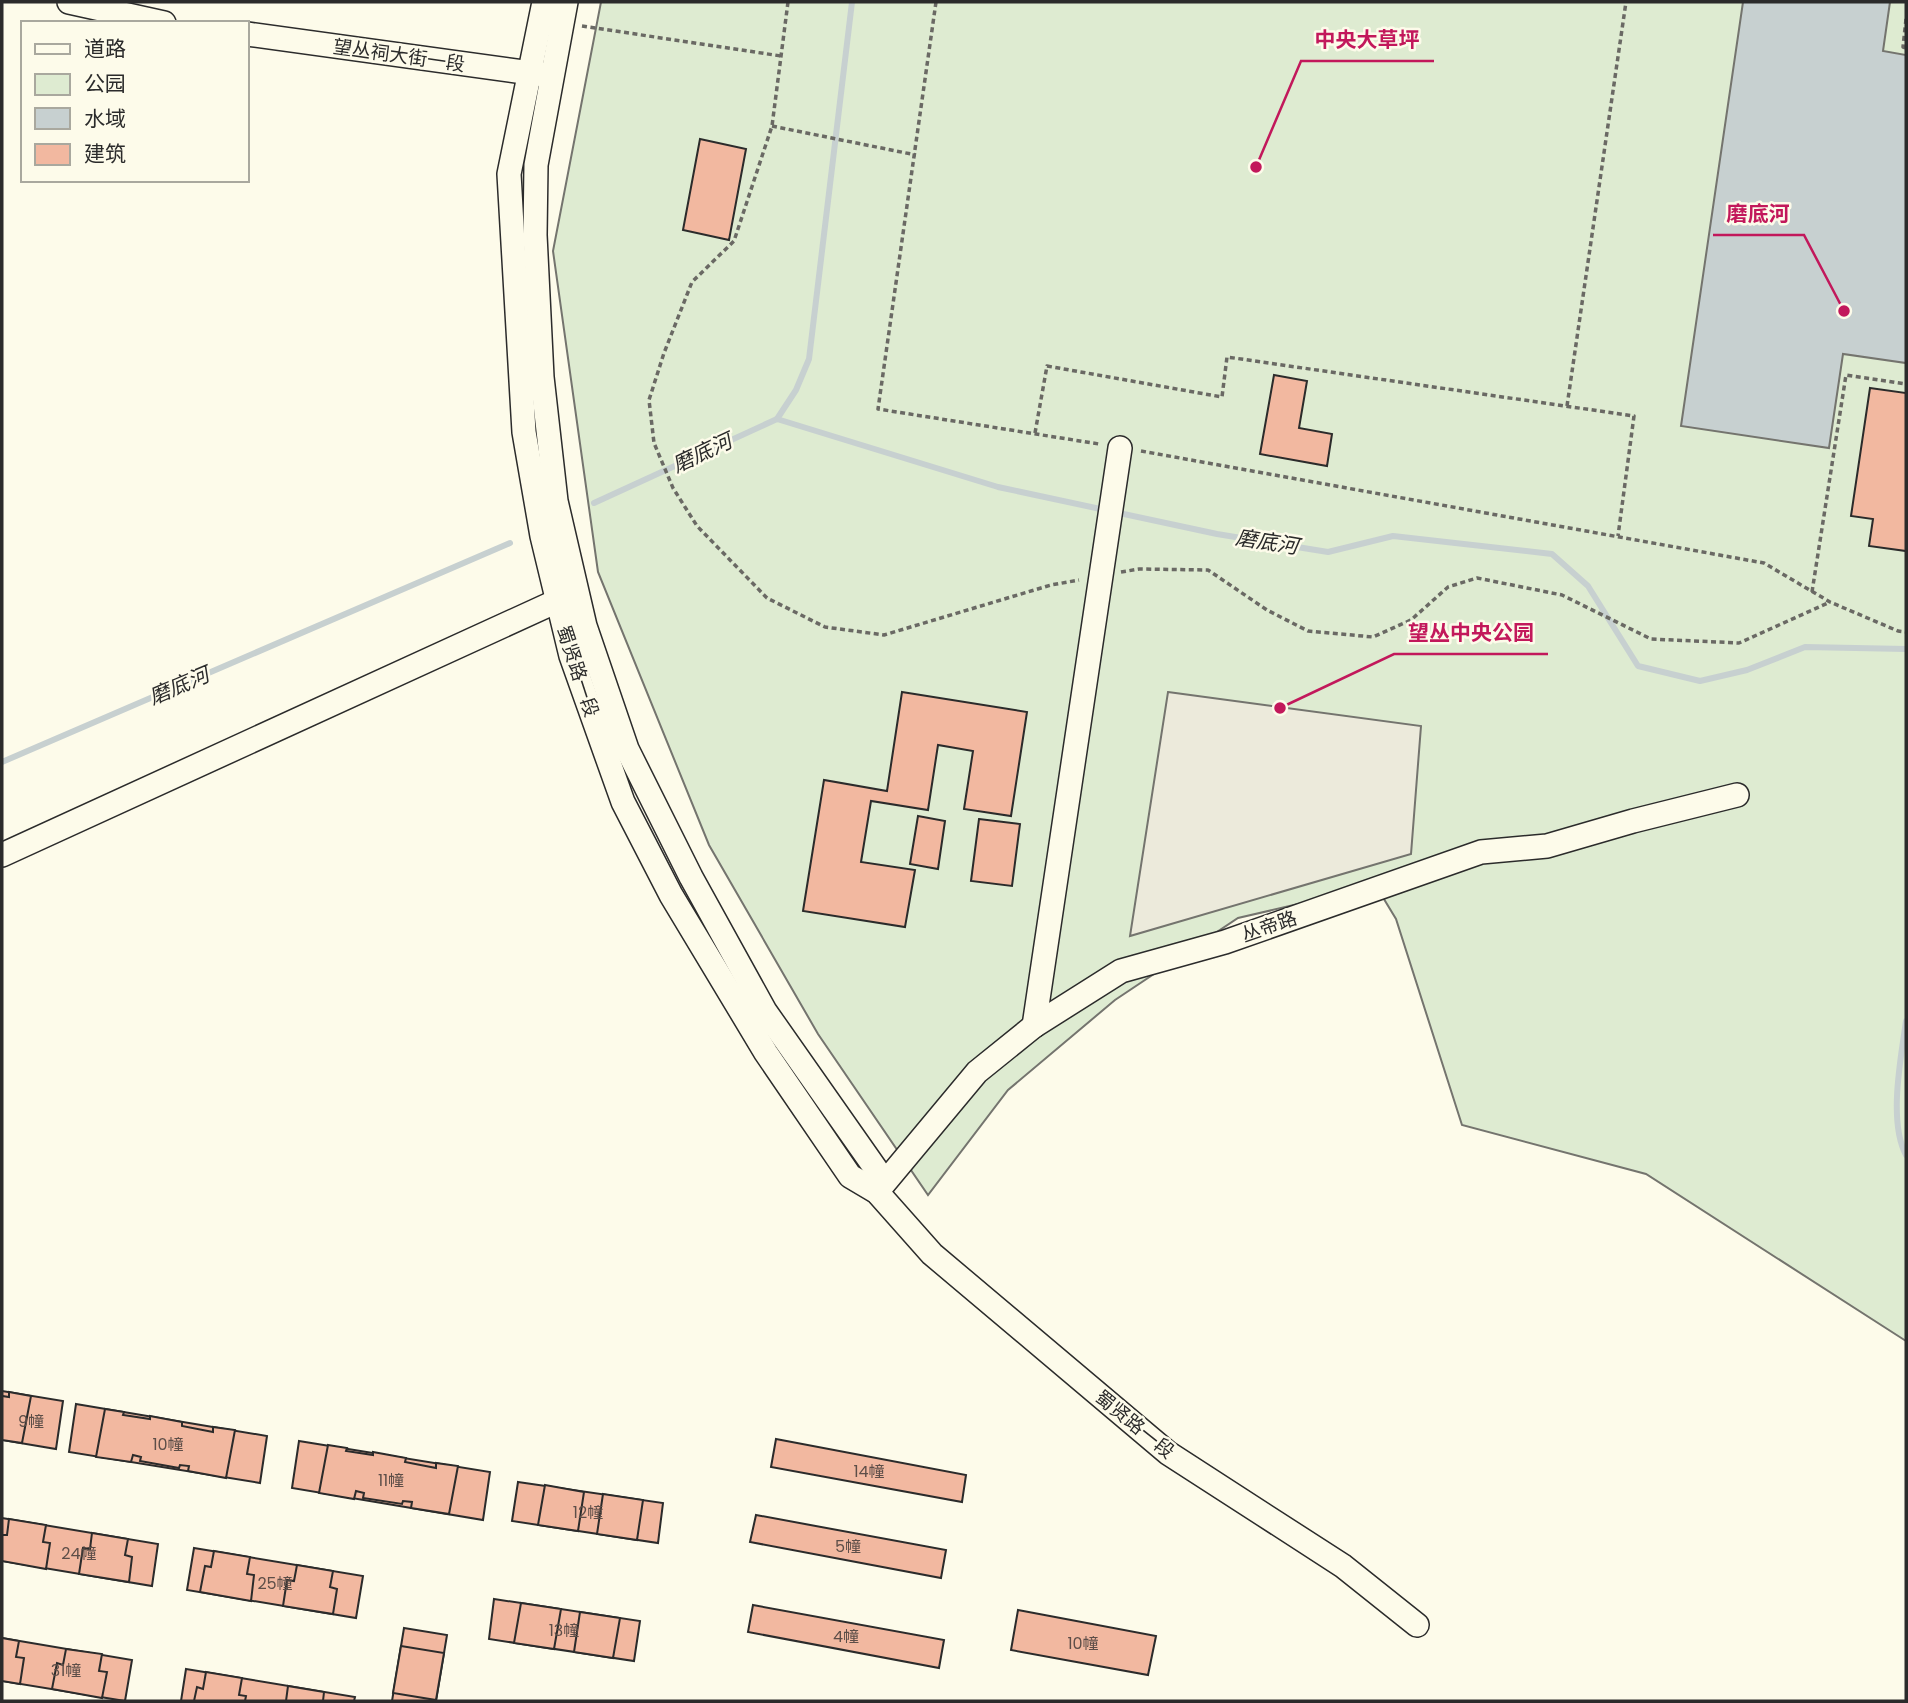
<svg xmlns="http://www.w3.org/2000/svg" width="1908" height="1703" font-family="Poppins,'Noto Sans SC',sans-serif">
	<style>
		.green { fill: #deebd1; stroke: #74746e; stroke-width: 2 }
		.parking { fill: #eceadb; stroke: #74746e; stroke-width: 2 }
		.water { fill: #c7d0d0; stroke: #74746e; stroke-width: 2 }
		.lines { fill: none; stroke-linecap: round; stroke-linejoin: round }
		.stream { stroke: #c7d0d0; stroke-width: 6 }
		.building { fill: #f2b8a0; stroke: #2b2b2b; stroke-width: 2 }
		.minor-casing { stroke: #2b2b2b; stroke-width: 26 }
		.path { stroke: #6a6964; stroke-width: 3.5; stroke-dasharray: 5 3.5; stroke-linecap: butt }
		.minor { stroke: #fdfbea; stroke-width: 23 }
		.labels { text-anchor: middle; stroke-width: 5; stroke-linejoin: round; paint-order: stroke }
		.number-label { font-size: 16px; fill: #5d4e48 }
		.street-label { font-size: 19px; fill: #2b2b2b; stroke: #fdfbea }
		.water-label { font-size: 21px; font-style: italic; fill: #2b2b2b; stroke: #fdfbea }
		.leader { fill: none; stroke: #c2185b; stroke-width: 2.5 }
		.callout-dot { fill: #c2185b; stroke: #fdfbea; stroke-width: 2.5 }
		.callout-label { font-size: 21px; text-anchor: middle; font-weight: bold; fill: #c2185b; stroke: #fdfbea; stroke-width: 5; stroke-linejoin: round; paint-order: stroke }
	</style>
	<rect width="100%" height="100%" fill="#fdfbea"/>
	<polygon class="green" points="601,2 1906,2 1906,1341 1646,1174 1462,1125 1396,919 1376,886 1238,918 1115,1000 1008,1090 928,1195 818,1034 709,845 598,572 553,251"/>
	<polygon class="parking" points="1168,692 1421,726 1411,854 1130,936"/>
	<polygon class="water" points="1743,2 1890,2 1883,51 1906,55 1906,363 1843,354 1829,448 1681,426"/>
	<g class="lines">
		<g class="stream">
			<polyline points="777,419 796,390 809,359 852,2"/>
			<polyline points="594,503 777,419 998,487 1217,534 1328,552 1393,536 1552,554 1588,586 1638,666 1700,681 1747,670 1805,647 1906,649"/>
			<polyline points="2,762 510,543"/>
			<path d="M1906,1021c-5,37 -18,100 0,134"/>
		</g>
	</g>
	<g class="building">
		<polygon points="700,139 746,149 729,240 683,230"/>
		<polygon points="1274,375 1307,381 1299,428 1332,434 1327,466 1260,454"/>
		<polygon points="1870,388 1906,393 1906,551 1869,546 1873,519 1851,516"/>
		<polygon points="902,692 1027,712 1011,816 964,809 973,751 938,745 928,810 871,801 861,862 915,870 905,927 803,911 824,780 887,791"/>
		<polygon points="918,816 945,821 938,869 910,864"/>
		<polygon points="979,819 1020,824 1012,886 971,881"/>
		<polygon points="2,1391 63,1401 56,1449 2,1440"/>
		<polygon points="9,1392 31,1396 22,1443 2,1440 2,1396 9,1397"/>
		<polygon points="76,1404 267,1436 260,1483 69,1452"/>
		<polygon points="105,1409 124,1412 123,1415 150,1419 150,1416 182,1422 182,1426 213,1432 213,1427 235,1430 226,1478 188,1471 189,1466 180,1465 179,1468 140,1461 141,1457 133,1455 131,1462 96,1457"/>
		<polygon points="776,1439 966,1475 962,1502 771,1467"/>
		<polygon points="299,1441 490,1472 483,1520 292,1488"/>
		<polygon points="328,1445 347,1448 346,1451 373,1455 373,1452 406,1458 405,1462 436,1468 436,1463 458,1466 449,1514 411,1508 412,1502 403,1501 402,1504 363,1498 364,1493 356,1491 354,1499 319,1493"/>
		<polygon points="518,1482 663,1503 658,1543 512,1521"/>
		<polygon points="545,1485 584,1492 578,1531 538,1525"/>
		<polygon points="603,1494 643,1500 637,1540 597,1534"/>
		<polygon points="756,1515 946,1550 941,1578 750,1542"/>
		<polygon points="2,1518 158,1544 152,1586 2,1561"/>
		<polygon points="9,1519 46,1525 43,1542 50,1543 46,1569 2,1561 2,1535 7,1535"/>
		<polygon points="92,1533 128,1539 125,1555 132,1557 129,1582 79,1574 83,1548 90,1549"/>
		<polygon points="194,1548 363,1576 356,1618 187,1590"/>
		<polygon points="214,1551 250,1557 247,1574 254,1575 251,1601 200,1592 205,1566 211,1567"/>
		<polygon points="297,1565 333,1571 330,1587 337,1589 333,1614 283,1606 287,1580 294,1581"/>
		<polygon points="494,1599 640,1621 634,1661 489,1639"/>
		<polygon points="521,1603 561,1609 554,1649 514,1643"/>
		<polygon points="753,1605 944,1640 939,1668 748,1632"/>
		<polygon points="1018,1610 1156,1636 1148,1675 1011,1650"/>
		<polygon points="580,1612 620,1618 613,1658 574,1652"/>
		<polygon points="404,1628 447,1635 436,1701 392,1701"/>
		<polygon points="2,1638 132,1660 125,1701 2,1681"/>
		<polygon points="2,1638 19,1641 16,1657 24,1658 20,1684 2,1681"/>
		<polygon points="401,1646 444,1653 436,1700 393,1693"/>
		<polygon points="66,1649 102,1654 99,1671 107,1672 102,1698 52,1689 57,1663 63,1665"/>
		<polygon points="186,1669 355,1697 354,1701 181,1701"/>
		<polygon points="206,1672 242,1678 239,1695 246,1696 245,1701 194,1701 197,1687 203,1689"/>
		<polygon points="288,1686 324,1692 323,1701 286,1701"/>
	</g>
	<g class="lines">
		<g class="minor-casing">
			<g id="minor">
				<polyline points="69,2 164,23"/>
				<polyline points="544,2 509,174 524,432 542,536 571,656 623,802 671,895 766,1053 850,1176 877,1192 932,1254 1168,1453 1343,1566 1417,1625"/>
				<polyline points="566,2 536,165 535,235 542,377 556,501 585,626 627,749 691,877 765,1011 878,1172 877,1192"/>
				<polyline points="247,34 545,75"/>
				<polyline points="2,855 557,601"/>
				<polyline points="1034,1026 1120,448"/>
				<polyline points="877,1192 977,1072 1034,1026 1121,971 1225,942 1481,852 1547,846 1633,821 1737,795"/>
			</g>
		</g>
		<g class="path">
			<polyline points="788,2 772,126 734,241 692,282 664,353 649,400 654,443 673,488 697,526 767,598 825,627 884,635 1051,585 1079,580"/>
			<polyline points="936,2 878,409 1099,444"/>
			<polyline points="1906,19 1903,47 1906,48"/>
			<polyline points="582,26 781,56"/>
			<polyline points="772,126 916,155"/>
			<polyline points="1567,406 1626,2"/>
			<polyline points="1035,433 1047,366 1222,397 1227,357 1634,416 1618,536"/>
			<polyline points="1141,451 1764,563 1830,602 1898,631 1906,632"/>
			<polyline points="1121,572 1139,569 1208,570 1267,610 1308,631 1373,637 1411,620 1448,587 1477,578 1562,595 1651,639 1739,643 1830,602"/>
			<polyline points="1812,592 1846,375 1906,384"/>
		</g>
		<use href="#minor" class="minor"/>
	</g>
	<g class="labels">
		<g class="number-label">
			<text x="31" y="1427">9幢</text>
			<text x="168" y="1450">10幢</text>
			<text x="869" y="1477">14幢</text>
			<text x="391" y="1486">11幢</text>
			<text x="588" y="1518">12幢</text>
			<text x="848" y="1552">5幢</text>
			<text x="79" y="1559">24幢</text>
			<text x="275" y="1589">25幢</text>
			<text x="564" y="1636">13幢</text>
			<text x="846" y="1642">4幢</text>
			<text x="1083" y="1649">10幢</text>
			<text x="66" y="1676">31幢</text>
		</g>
		<g class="street-label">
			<text transform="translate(399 55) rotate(8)" y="7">望丛祠大街一段</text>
			<text transform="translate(578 671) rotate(72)" y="7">蜀贤路一段</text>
			<text transform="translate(1269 926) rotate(-19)" y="7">丛帝路</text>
			<text transform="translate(1135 1424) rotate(39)" y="7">蜀贤路一段</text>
		</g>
		<g class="water-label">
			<text transform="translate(702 453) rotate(-25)" y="7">磨底河</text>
			<text transform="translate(1267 542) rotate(9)" y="7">磨底河</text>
			<text transform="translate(179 686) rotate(-23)" y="7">磨底河</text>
		</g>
	</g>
	<path class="leader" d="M1256 167L1301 61H1434M1844 311L1804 235H1713M1280 708L1394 654H1548"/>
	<g class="callout-dot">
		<circle cx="1256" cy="167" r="7"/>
		<circle cx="1844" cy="311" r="7"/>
		<circle cx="1280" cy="708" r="7"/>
	</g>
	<g class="callout-label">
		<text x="1367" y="47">中央大草坪</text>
		<text x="1758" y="221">磨底河</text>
		<text x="1471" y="640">望丛中央公园</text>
	</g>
	<rect width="1908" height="1703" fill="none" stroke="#2b2b2b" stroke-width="7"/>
	<rect x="21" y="21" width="228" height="161" fill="#fdfbea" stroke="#a9a89e" stroke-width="2"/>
	<rect x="35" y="44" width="35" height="10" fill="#fdfbea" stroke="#a9a89e" stroke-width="2"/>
	<text x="84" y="56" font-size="21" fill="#2b2b2b">道路</text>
	<rect x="35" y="74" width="35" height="21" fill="#deebd1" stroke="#a9a89e" stroke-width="2"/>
	<text x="84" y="91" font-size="21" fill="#2b2b2b">公园</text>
	<rect x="35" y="108" width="35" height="21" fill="#c7d0d0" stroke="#a9a89e" stroke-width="2"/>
	<text x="84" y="126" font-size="21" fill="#2b2b2b">水域</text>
	<rect x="35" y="144" width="35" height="21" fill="#f2b8a0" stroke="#a9a89e" stroke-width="2"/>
	<text x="84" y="161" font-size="21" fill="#2b2b2b">建筑</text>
</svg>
